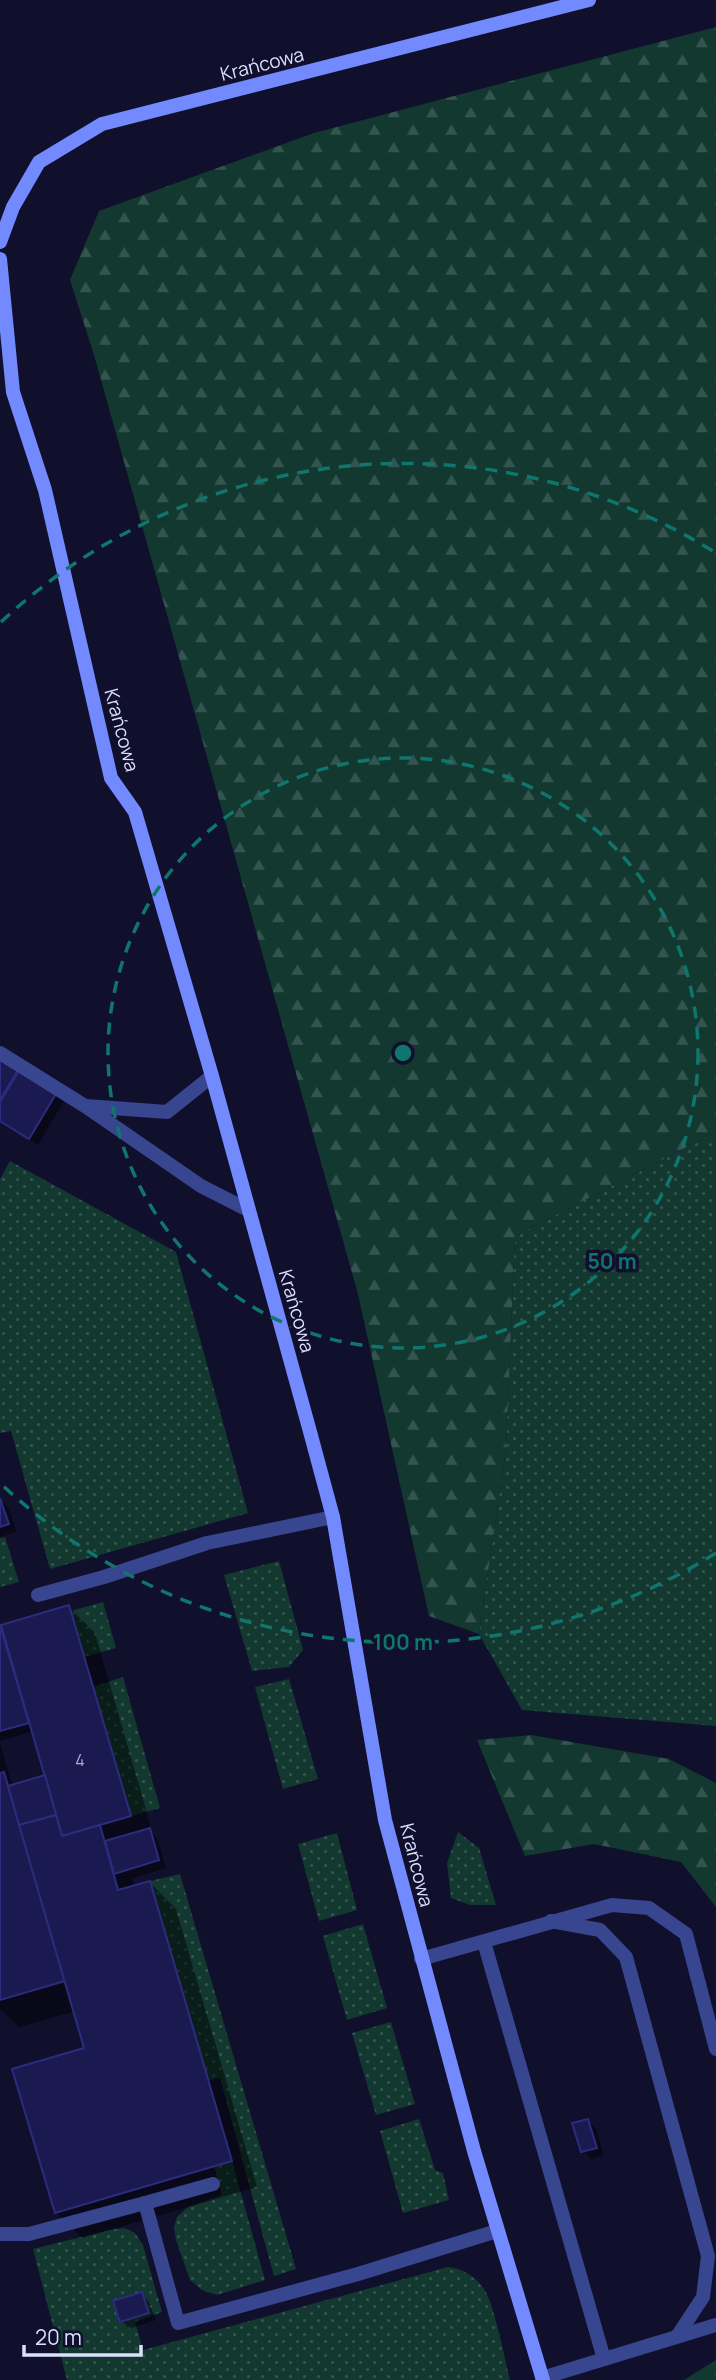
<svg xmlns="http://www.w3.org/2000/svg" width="716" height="2380" font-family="Manrope,sans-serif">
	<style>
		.grass { fill: url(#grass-dots) }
		.forest { fill: url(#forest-firs) }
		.shadow { fill: #0007 }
		.building { fill: #1b1a50; stroke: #2c2b7d; stroke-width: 2 }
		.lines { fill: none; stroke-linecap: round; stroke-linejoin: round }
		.lane { stroke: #38458f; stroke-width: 14 }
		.secondary { stroke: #738aff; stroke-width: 14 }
		.ring { fill: none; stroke: #0f766e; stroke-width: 3.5; stroke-dasharray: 12 9 }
		.labels { text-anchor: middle; stroke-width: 7; stroke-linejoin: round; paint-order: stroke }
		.number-label { font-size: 16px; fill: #acaed3 }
		.street-label { font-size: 19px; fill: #dcdfff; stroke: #10102d }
		.centre { fill: #0f766e; stroke: #10102d; stroke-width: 3.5 }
		.ring-label { font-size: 21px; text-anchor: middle; font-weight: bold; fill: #0f766e; stroke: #10102d; stroke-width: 7; stroke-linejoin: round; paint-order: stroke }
	</style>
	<defs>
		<pattern id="grass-dots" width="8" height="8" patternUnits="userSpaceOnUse" patternTransform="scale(1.75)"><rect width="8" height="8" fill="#123830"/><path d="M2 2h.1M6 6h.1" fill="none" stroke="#34544f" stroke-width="1.8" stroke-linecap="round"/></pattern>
		<pattern id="forest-firs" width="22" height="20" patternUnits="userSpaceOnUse" patternTransform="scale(1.75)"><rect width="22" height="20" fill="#123830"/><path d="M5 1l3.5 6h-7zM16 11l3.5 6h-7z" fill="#34544f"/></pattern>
	</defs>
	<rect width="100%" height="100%" fill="#10102d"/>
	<g class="grass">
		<polygon points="716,1132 716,1726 522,1710 479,1634 506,1449 515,1236"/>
		<polygon points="10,1161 176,1252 248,1513 50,1569 11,1431 0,1433 0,1179"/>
		<polygon points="5,1537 19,1582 0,1587 0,1538"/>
		<polygon points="279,1561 303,1650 289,1667 252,1671 224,1575"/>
		<polygon points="103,1602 116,1648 84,1657 71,1611"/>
		<polygon points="123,1677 160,1808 131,1816 93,1687"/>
		<polygon points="289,1679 318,1779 283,1789 255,1687"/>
		<polygon points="458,1832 479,1848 496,1905 470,1905 451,1898 447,1863"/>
		<polygon points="337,1833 357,1910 319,1921 298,1844"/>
		<polygon points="180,1874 296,2269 274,2276 220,2078 208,2081 150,1881"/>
		<polygon points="363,1924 387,2008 347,2020 323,1936"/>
		<polygon points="391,2022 415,2104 376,2115 352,2033"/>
		<polygon points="419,2119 435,2170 443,2173 449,2200 403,2213 380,2131"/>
		<polygon points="232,2161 265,2280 217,2295 202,2290 190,2280 176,2240 174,2227 177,2217 188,2207 222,2195 214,2166"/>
		<path d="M124,2228l11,5 8,12 19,67 -27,10 8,28 305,-83c15,2 27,9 36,22 10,14 21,71 26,91h-443l-34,-131 76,-19z"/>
	</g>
	<g class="forest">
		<polygon points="716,27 716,1132 515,1236 506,1449 479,1634 429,1616 358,1294 94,355 70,280 99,211 314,133"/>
		<polygon points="531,1735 669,1759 716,1783 716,1907 681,1862 594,1844 525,1856 477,1740"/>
		<polygon points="716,2360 716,2380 684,2380"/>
	</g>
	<g class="shadow">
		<polygon points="0,1061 67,1096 38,1145 0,1122"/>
		<polygon points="0,1500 9,1508 16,1532 0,1537"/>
		<polygon points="69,1607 95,1633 153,1834 157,1838 166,1868 132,1878 135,1887 150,1883 176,1909 257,2187 82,2238 56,2212 87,2049 76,2011 19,2027 0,2009 0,1743 11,1781 15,1786 47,1776 34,1731 0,1741 0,1627"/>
		<polygon points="588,2121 596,2129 604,2156 591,2159 583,2151"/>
		<polygon points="142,2294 149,2302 156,2320 129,2329 122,2321"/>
	</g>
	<g class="building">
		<polygon points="0,1059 18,1070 0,1100"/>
		<polygon points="23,1064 60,1087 29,1139 0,1121 0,1102"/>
		<polygon points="0,1498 9,1524 0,1527"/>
		<polygon points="69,1605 131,1816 62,1836 1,1625"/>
		<polygon points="0,1625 29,1723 0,1731"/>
		<polygon points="4,1772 65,1981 0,2000 0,1773"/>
		<polygon points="45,1775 56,1815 19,1825 8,1786"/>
		<polygon points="56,1815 62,1836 100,1825 118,1890 150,1881 232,2161 55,2213 12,2069 84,2048 19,1825"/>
		<polygon points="150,1828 159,1860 114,1874 105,1841"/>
		<polygon points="588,2119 597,2148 581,2152 572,2123"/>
		<polygon points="142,2292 149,2313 120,2322 113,2301"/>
	</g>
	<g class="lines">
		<g class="lane">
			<polyline points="0,1053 85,1106 201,1186 248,1210"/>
			<polyline points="86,1106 167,1112 212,1076"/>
			<polyline points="38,1595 104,1577 207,1543 333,1517"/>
			<polyline points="551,1921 600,1930 626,1957 708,2256 703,2297 678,2335"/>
			<polyline points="484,1942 604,2359"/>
			<polyline points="421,1959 612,1905 649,1908 686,1934 716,2049"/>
			<polyline points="145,2203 213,2184"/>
			<polyline points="0,2234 29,2234 145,2203 178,2323 358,2274 497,2231"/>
			<polyline points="542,2378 716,2325"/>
		</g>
		<g class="secondary">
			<polyline points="0,242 13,207 39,162 102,124 589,0"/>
			<polyline points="0,259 13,392 45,490 111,778 135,812 212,1076 309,1428 333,1517 385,1820 474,2151 543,2380"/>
		</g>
	</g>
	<g class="ring">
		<circle cx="403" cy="1053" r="295"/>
		<path d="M716 1553A590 590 0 0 1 1 1484M1 622A590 590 0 0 1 716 553"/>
	</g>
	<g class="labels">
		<g class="number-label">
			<text x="80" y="1766">4</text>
		</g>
		<g class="street-label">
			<text transform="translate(262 64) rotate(-14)" y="7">Krańcowa</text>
			<text transform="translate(122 730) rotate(75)" y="7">Krańcowa</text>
			<text transform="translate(297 1311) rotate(74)" y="7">Krańcowa</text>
			<text transform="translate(417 1865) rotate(76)" y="7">Krańcowa</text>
		</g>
	</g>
	<circle cx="403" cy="1053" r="10" class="centre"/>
	<g class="ring-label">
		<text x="612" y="1269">50 m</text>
		<text x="403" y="1650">100 m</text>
	</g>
	<path d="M24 2345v10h117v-10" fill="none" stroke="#dcdfff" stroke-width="3.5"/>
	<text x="35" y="2345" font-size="21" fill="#dcdfff" stroke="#10102d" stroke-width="5" paint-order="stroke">20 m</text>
</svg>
